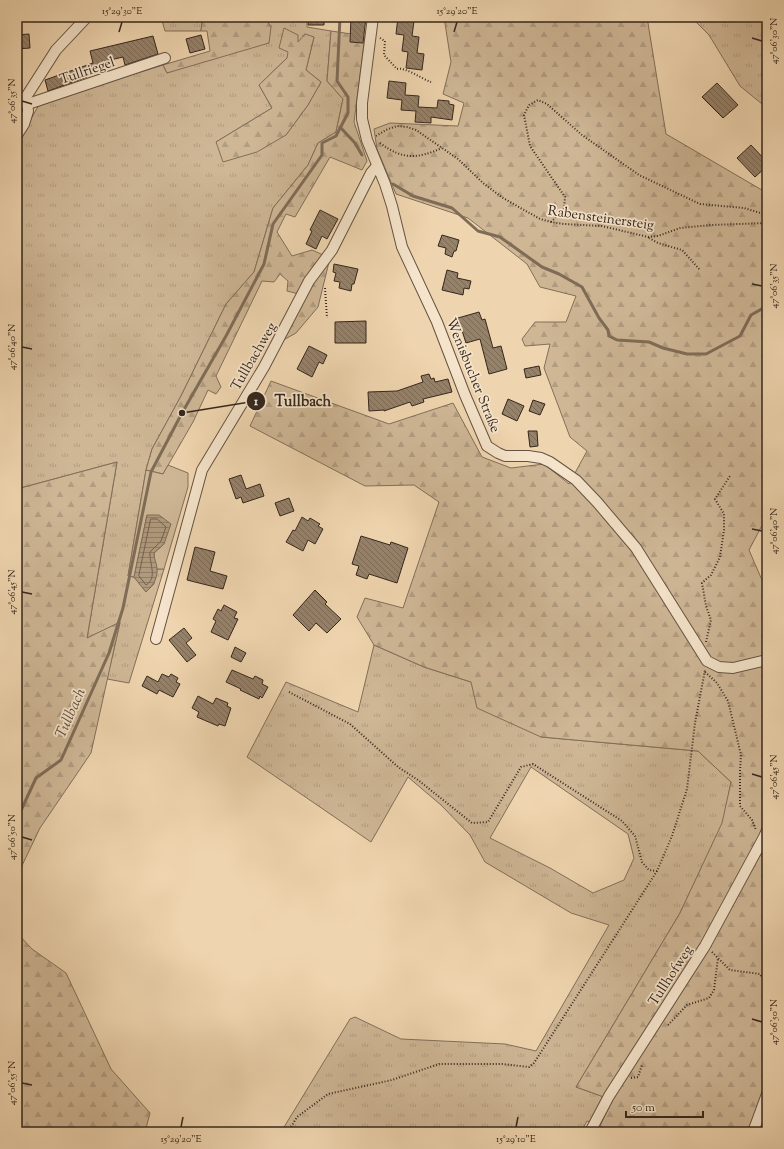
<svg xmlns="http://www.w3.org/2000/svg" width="784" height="1149" font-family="'Sorts Mill Goudy',serif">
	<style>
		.grass { fill: url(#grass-tufts); stroke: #826f5a; fill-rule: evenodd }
		.forest { fill: url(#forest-firs); stroke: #826f5a }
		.garden { fill: #cfb796; stroke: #826f5a }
		.water { fill: url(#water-rules); stroke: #7f6c57 }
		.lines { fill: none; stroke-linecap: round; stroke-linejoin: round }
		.shore { stroke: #72604d; stroke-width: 1 }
		.stream { stroke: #7f6c57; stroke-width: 3 }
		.building { fill: url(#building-back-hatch); stroke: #35271d }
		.minor-casing { stroke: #645242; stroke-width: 12 }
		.path { stroke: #35271d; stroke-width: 2; stroke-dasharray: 1 2; stroke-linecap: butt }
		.minor { stroke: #f5e4cb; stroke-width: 10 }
		.ticks { fill: none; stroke: #35271d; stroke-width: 1.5 }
		.labels { text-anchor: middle; stroke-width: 3.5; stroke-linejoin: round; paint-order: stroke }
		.street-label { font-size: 14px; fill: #35271d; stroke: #f5e4cb }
		.water-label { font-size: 15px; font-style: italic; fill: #5a4a3a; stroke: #f5e4cb }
		.leader { fill: none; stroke: #35271d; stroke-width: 1.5 }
		.callout-dot { fill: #35271d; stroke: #f5e4cb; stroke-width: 1.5 }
		.mark-label { font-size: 12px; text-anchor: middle; font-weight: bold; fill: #fff }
		.callout-label { font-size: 15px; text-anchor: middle; font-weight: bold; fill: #35271d; stroke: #f5e4cb; stroke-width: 3.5; stroke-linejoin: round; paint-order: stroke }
		.neatline { fill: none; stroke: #35271d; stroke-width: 1.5 }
		.ticks-label { font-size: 10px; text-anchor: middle; fill: #35271d }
	</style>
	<defs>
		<pattern id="grass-tufts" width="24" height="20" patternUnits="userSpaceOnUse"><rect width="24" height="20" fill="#cfb796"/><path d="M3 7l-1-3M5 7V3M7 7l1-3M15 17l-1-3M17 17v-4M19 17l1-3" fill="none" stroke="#b29d81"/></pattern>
		<pattern id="forest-firs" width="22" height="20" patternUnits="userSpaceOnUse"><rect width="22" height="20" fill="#cfb796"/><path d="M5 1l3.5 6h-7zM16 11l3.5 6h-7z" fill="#b29d81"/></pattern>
		<pattern id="water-rules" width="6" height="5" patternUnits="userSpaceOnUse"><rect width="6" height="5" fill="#b09a7d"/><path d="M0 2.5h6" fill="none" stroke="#907e66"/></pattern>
		<pattern id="building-back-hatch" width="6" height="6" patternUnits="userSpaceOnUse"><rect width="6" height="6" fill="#968169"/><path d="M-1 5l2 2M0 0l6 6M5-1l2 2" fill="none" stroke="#7b6a56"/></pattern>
	</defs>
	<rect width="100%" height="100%" fill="#efd5af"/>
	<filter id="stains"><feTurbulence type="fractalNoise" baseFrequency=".005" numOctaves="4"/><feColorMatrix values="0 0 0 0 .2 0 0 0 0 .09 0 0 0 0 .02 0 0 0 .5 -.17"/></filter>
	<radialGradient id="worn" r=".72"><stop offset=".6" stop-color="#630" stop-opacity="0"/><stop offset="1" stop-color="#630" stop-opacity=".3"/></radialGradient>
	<g class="grass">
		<polygon points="161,17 207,17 202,21 201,31 165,31"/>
		<path d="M264,17h43v10l24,4 -4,50 16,18 -7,33 -18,11 -10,22 -35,43 -19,64 -28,32 -45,92 -29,53 -6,21 -18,106 6,1 12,15 8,-8 3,-15h7l-35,114 -22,-4 13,-56 -33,15 30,-176 -100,27v-348l14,-22 9,-16 123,-38 4,8 104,-46zM314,37l-8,33 15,12 -13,23 -22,30 -70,7 56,-34 -13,-23 28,-27 2,-6 9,-10z"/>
		<polygon points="691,17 767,17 767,108 740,86 709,35"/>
		<path d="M374,645l50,22 47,15 70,55 157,14 33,31 -8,41 -43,90 -104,174 37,13 -13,26 -13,-5 -6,11h-300l69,-113 5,-2 46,22 104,5 31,7 73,-126 -38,-12 -86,-51 -15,-27 -29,-30 -33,-28 -37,65 -124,-85 39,-75 72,30zM531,767l97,67 6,24 -10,22 -31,13 -43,-25 -60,-30z"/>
	</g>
	<g class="forest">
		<polygon points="207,17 264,17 271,27 269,43 167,73 163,65 210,51 207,31 201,31 202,21"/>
		<polygon points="444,17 647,17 666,134 767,193 767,516 749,550 765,587 767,585 767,1132 613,1132 600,1126 612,1100 576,1087 680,913 722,823 731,782 698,751 541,737 477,708 471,682 424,667 374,645 357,617 365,598 403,608 439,502 414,485 365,486 250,426 271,381 389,424 453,403 482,457 511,468 544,464 569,484 587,451 570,437 544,368 550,344 525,346 522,339 535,322 566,322 576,296 540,287 527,264 468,218 396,194 377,149 374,129 390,123 458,126 464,103 443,94 451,62"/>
		<polygon points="284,28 298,35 298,42 305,34 314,37 306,70 321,82 308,105 286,135 257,152 223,162 216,142 272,108 259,85 287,58 288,52 279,48"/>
		<polygon points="331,31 365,36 354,122 367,161 362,170 330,157 295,217 286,214 277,232 292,256 312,250 330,258 318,307 296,333 269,348 299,294 287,291 288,281 280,274 274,282 262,281 216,376 221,387 216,394 208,390 193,422 163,474 146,470 152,449 181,396 226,304 254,272 273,208 308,165 318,143 336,132 343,99 327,81"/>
		<polygon points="117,462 87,638 120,622 91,753 40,828 17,876 17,489"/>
		<polygon points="17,933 32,949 66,973 111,1069 150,1113 145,1132 17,1132"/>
	</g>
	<polygon class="garden" points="168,465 188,473 188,487 164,569 157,569 154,559 154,553 164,544 147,515 134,577 128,576 146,470 163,474"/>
	<path class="water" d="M147,515h12l12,9 -7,20 -10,9c0,7 3,10 3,16 1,10 -5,17 -11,23l-12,-15z"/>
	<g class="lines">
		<path class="shore" d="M151,519h6l9,8 -5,14 -11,11c-1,11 8,26 -4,33l-7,-9z"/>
		<g class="stream">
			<polyline points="340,127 355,143 362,155"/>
			<polyline points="393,184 413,196 452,208 478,231 500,237 542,267 559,274 582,287 599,318 608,330 609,336 617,340 649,342 663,348 687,354 706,354 740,336 751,315 767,306"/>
			<polyline points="17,819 36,778 61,760 109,653 123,608 151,472 182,413 226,336 264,264 273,224 322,155 322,143 336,136 348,113 348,97 337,81 340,17"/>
		</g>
	</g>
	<g class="building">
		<polygon points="309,17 324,17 324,25 308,25"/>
		<polygon points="351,17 366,17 363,43 350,42"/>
		<polygon points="398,17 410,17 409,20 414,21 412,36 419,37 417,53 424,54 422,70 406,68 408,52 402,51 404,35 396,34"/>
		<polygon points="29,34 30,48 17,49 17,35"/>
		<polygon points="201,35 205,49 190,53 186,39"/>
		<polygon points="153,36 158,54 125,65 123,57 102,62 104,69 86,72 87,77 48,91 45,80 93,63 90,51"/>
		<polygon points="389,81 406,83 405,95 419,96 418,107 437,108 438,100 449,101 449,104 454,105 452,120 431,117 431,123 415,122 416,111 401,110 402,100 387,98"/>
		<polygon points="717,83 738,105 723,118 702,97"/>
		<polygon points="751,145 767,162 767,166 755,177 737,158"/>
		<polygon points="320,210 338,219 327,239 322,236 316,249 306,244 312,231 310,230"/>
		<polygon points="442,235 459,240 456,251 454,251 452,257 445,254 446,248 438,246"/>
		<polygon points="334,264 358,269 354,284 352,284 351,291 339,288 340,282 334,281 336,273 333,272"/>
		<polygon points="447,270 458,273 457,278 471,281 469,289 464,288 463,295 442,290"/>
		<polygon points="479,312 482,320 485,319 493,348 501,346 507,369 489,374 480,339 466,343 458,318"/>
		<polygon points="366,321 366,343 335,343 335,322"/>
		<polygon points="309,346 327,355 323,364 319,362 312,377 297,369"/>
		<polygon points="539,366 541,375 526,378 524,369"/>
		<polygon points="429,374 431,379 434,378 435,382 448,379 452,392 423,399 424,402 412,406 410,402 384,411 384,410 369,411 368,392 397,391 423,382 421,376"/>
		<polygon points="508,399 524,406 517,421 502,414"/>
		<polygon points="533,400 545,404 540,415 529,411"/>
		<polygon points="528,431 537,431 538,446 530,447"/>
		<polygon points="241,475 246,489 260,484 264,496 243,503 241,497 236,499 229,479"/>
		<polygon points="289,498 294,511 280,516 275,503"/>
		<polygon points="302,517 308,521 310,518 320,524 318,526 323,529 315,544 308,540 303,551 286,542 293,530 295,531"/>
		<polygon points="361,536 390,545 391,542 408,548 397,583 369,574 367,579 356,575 359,566 352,564"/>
		<polygon points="195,547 215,552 210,571 227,576 223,589 187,580"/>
		<polygon points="315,590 327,602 325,604 341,619 327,633 316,623 309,631 293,615"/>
		<polygon points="224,605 237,612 234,618 238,619 228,640 211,632 216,621 213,619 218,609 221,611"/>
		<polygon points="184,628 192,638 186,643 196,655 187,662 169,640"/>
		<polygon points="235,647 246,653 241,662 231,657"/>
		<polygon points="232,670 253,679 255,676 263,680 262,684 268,687 262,698 260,696 259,699 240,690 241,689 226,682"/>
		<polygon points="162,674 169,677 171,674 178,678 176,682 180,684 173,697 159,690 157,694 142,686 147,676 158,682"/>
		<polygon points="198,696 213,704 216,698 228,703 227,706 231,708 225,726 219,724 218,726 197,717 199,712 192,708"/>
	</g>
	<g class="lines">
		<g class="minor-casing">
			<g id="minor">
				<polyline points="373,17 362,103 362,119 367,140 385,184 392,206 402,247 437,322 465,395 487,446 498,453 505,456 528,456 541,458 550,462 576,480 597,502 636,548 707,661 719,667 733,668 767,660"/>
				<polyline points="17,100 28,104 165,58"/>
				<polyline points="17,135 24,124 28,111 26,97 56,50 87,17"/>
				<polyline points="156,639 202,470 264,367 309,281 332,250 371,173 377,166"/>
				<polyline points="590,1132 609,1096 705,946 764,837 767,830"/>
				<polyline points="753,1132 767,1094"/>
			</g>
		</g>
		<g class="path">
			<path d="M380,38l5,3 -1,14 13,14c9,-2 23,9 34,13"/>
			<polyline points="376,136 388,129 397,126 407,127 416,130 458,159 483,183 503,198 540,219 551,222 564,224 602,226 648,237 658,236 680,228 711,225 767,223"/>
			<path d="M380,143c23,17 37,16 62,5"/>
			<polyline points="551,222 564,209 565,197 530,146 524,115 529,105 538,100 547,104 582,135 639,175 700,204 744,208 767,215"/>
			<polyline points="649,238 658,243 682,250 700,270"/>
			<polyline points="325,288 327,318"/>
			<polyline points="706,642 711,620 706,606 702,583 711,575 720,557 724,530 724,514 715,499 730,476"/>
			<polyline points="705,672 717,683 728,701 741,755 740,771 740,806 752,820 756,830"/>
			<polyline points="289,692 350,724 398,767 418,780 472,823 488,822 521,767 533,764 622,821 635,836 642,862 649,870 657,871"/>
			<polyline points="712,952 730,970 760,974 767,986"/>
			<polyline points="668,1025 687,1005 709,998 714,990 718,958"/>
			<polyline points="631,1078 638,1077 642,1065"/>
			<polyline points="288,1132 297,1117 328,1094 392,1080 439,1064 502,1064 529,1067 534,1063 657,871 672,836 687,789 695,723 705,670"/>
		</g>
		<use href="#minor" class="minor"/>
	</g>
	<path class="ticks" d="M119,32l3,-10M454,32l3,-10M752,38l10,3M22,101l10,3M752,284l10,2M22,347l10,2M752,529l10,2M22,592l10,2M752,774l10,3M22,837l10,3M752,1019l10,3M22,1083l10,2M181,1127l2,-10M516,1127l2,-10"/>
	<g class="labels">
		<g class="street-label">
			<text transform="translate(87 70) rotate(-19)" y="5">Tullriegel</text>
			<text transform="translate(601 217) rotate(8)" y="5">Rabensteinersteig</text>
			<text transform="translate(253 356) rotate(-60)" y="5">Tullbachweg</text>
			<text transform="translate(474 375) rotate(68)" y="5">Wenisbucher Straße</text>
			<text transform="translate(670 975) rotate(-57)" y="5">Tullhofweg</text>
		</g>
		<g class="water-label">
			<text transform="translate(70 713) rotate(-66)" y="5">Tullbach</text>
		</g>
	</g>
	<path class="leader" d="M182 413L256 401"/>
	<g class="callout-dot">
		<circle cx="182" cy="413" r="4"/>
		<circle cx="256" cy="401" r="10"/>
	</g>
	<g class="mark-label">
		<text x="256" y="405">1</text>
	</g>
	<g class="callout-label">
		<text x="303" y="406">Tullbach</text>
	</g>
	<rect width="784" height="1149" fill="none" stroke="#efd5af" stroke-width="44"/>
	<path d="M626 1111v6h77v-6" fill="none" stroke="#35271d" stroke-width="2"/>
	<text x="632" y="1111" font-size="12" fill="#35271d" stroke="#f5e4cb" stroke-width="3" paint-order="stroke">50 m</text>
	<rect x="22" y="22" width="740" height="1105" class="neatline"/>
	<g class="ticks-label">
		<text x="122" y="14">15°29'30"E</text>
		<text x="457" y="14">15°29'20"E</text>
		<text transform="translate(773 41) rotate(-90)" y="4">47°06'30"N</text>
		<text transform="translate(11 101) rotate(-90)" y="4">47°06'35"N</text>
		<text transform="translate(773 286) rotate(-90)" y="4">47°06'35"N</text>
		<text transform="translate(11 347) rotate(-90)" y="4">47°06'40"N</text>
		<text transform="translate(773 531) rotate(-90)" y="4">47°06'40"N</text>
		<text transform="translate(11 592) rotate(-90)" y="4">47°06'45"N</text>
		<text transform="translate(773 777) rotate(-90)" y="4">47°06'45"N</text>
		<text transform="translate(11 837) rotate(-90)" y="4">47°06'50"N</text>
		<text transform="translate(773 1022) rotate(-90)" y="4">47°06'50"N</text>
		<text transform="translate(11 1083) rotate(-90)" y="4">47°06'55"N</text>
		<text x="181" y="1142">15°29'20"E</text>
		<text x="516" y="1142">15°29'10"E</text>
	</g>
	<rect width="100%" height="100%" filter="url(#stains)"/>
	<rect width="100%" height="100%" fill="url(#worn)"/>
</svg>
